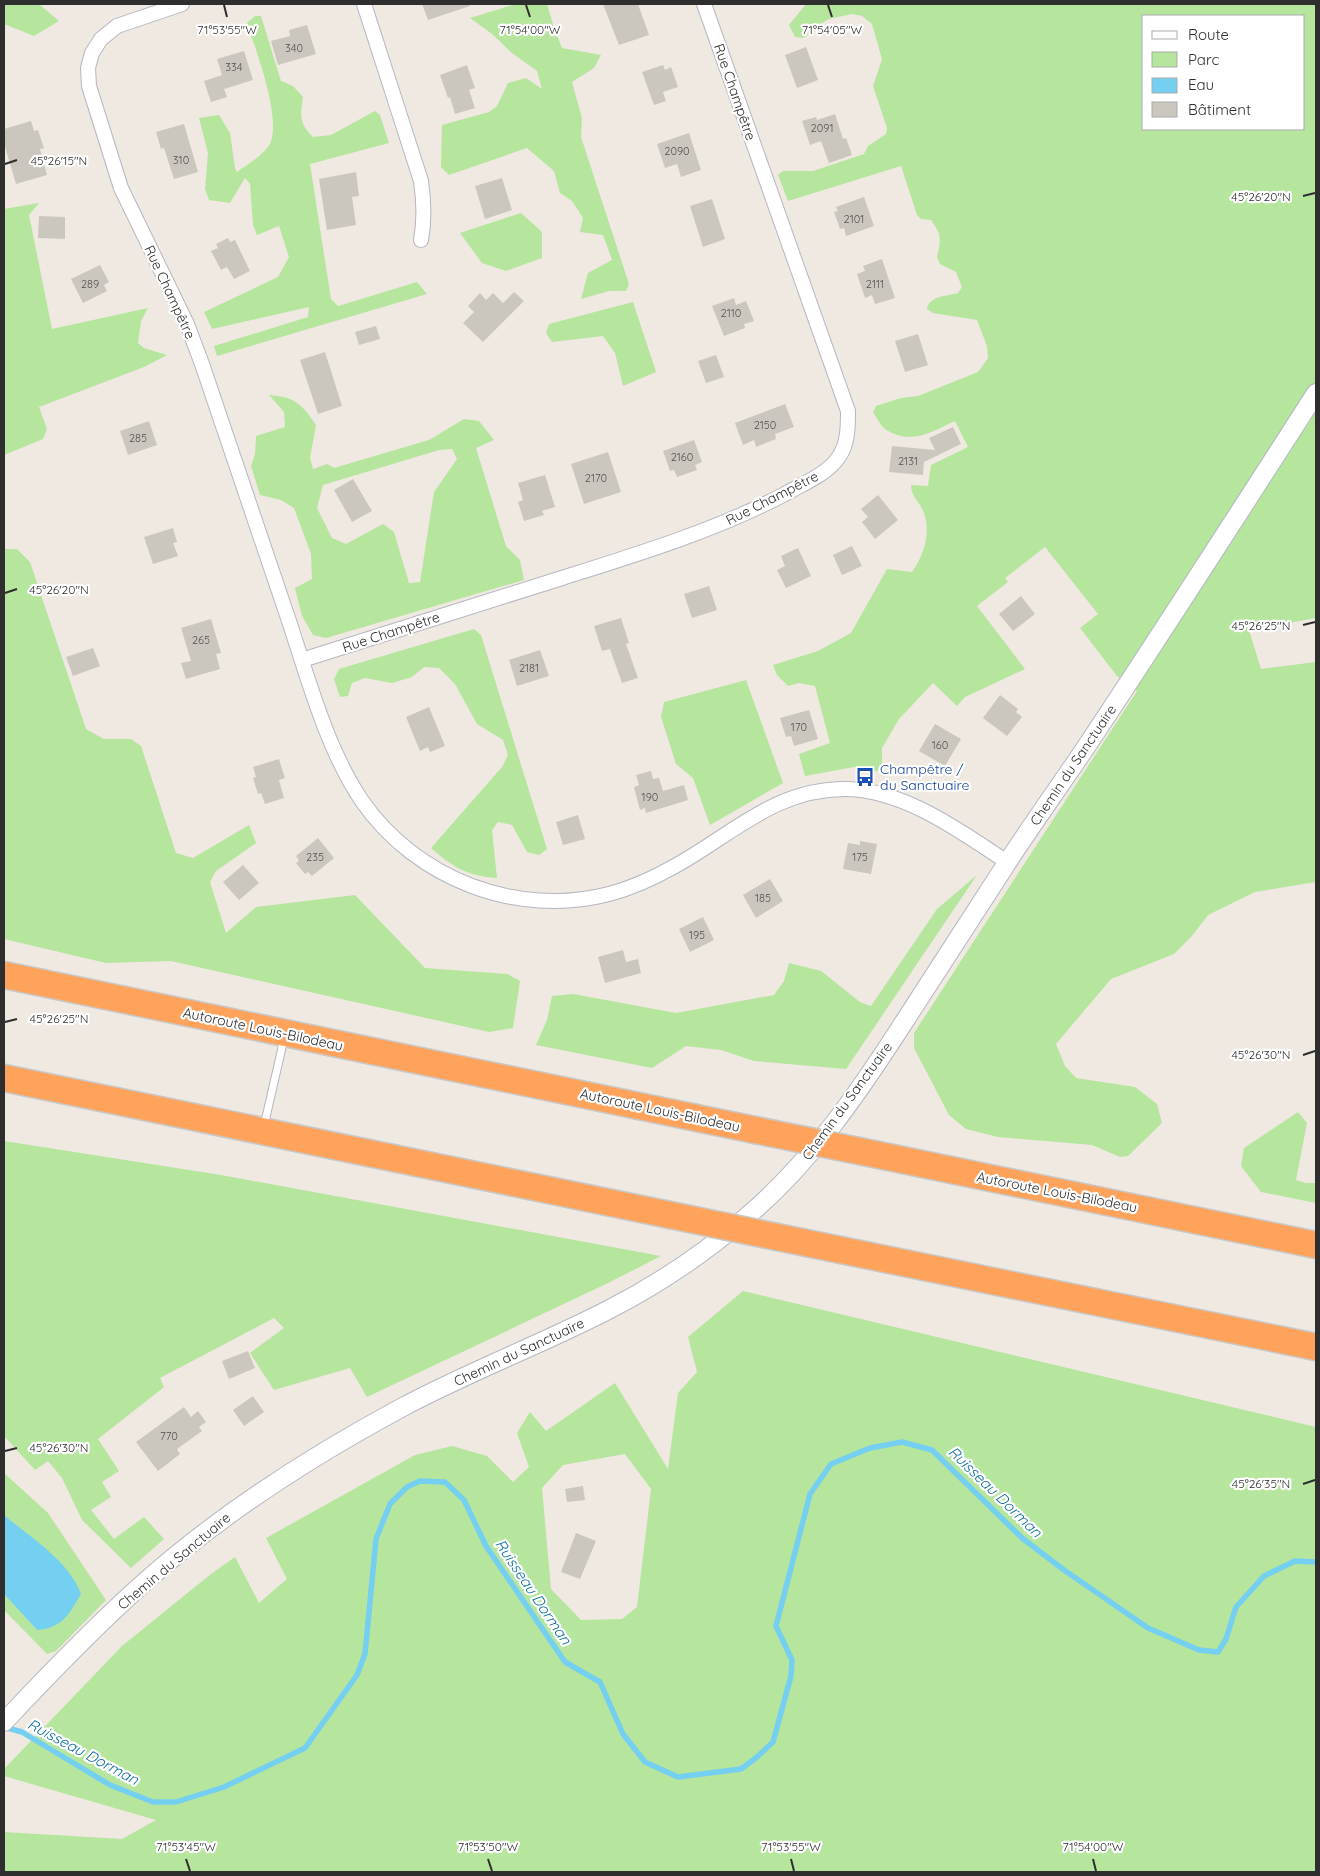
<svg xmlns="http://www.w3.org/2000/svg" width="1320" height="1876" font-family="Quicksand,sans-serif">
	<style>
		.green { fill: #b6e59e; fill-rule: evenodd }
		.water { fill: #75cff0 }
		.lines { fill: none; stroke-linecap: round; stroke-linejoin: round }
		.stream { stroke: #75cff0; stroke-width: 5.5 }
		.building { fill: #cbc7bf }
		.service-casing { stroke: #b4b7c1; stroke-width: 9 }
		.minor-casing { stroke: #b4b7c1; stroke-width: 16 }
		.tertiary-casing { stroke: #b4b7c1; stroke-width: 20 }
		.motorway-casing { stroke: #c9c9c9; stroke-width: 29 }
		.service { stroke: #fff; stroke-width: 7 }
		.minor { stroke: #fff; stroke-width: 14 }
		.tertiary { stroke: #fff; stroke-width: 18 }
		.motorway { stroke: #ffa35c; stroke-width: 26 }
		.motorway-bridge-casing { stroke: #c9c9c9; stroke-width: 29; stroke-linecap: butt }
		.motorway-bridge { stroke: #ffa35c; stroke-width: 26 }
		.ticks { fill: none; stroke: #2e2e2e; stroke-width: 2 }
		.labels { text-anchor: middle; stroke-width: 4.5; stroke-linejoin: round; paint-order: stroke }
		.number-label { font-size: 11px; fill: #555452 }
		.street-label { font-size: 14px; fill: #2e2e2e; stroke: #fff }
		.transit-label { font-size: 14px; fill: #164399; stroke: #fff; text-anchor: start }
		.water-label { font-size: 15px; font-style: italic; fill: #0d6fa3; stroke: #fff }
		.ticks-label { font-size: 12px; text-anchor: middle; fill: #2e2e2e; stroke: #fff; stroke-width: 4.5; stroke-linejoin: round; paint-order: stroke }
	</style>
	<rect width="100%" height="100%" fill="#efe9e1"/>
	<g class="green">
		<polygon points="4,4 39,4 59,21 34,36 4,24"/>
		<polygon points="516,4 547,4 554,28 562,48 601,55 594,68 572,82 582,118 581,137 629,284 626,291 609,291 581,299 588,273 612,260 603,235 580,232 583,218 572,201 560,193 554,171 527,148 449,175 441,167 442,125 489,112 497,106 508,83 526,78 542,89 537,71 512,53 492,34 470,18"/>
		<path d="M806,4h510v614l-67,12 12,39 55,-7v220l-61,10 -47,23 -16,21 -18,18 -63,25 -55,65 9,22 11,12 59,9 22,17 5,19 -34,33 -8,1 -28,-12 -94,-8 -32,-8 -17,-14 -35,-67v-15l223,-342 -20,-15 -37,-48 18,-14 -53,-67 -40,31 3,4 -31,24 48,63 -60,28 -8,9 -24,-23 -34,36 -17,29v24l-28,-5 -49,9 -6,-22 31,-11 -15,-57 -16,-3 -11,3 -11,-11 -4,-10 45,-14 33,-18 36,-64 25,3c12,-17 19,-39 12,-59 -4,-11 -13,-16 -13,-28l17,1 3,-21 37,-18 -13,-26c-24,11 -44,25 -70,8 -5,-4 -8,-12 -12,-16l3,-7 25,-8 17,-2 60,-24 10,-14 -1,-12 -10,-26 -44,-7 -6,-4c2,-13 20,-13 31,-16l4,-6 -6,-15 -16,-8 -3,-7c4,-18 5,-22 -6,-37l-10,-1 -4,-4 -16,-49 -113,35 -10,-26 5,-4h30l51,-17 4,-8 18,-12 1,-6 -14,-42 9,-27 -10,-35 -10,-8 -10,-2 -23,5 -14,8 -11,11 -9,-1 -6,-12zM1144,16h160v113h-160z"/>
		<path d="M255,16h6l20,65 12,5 10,11c-3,20 -4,26 10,40l18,-2 44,-24 5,4 9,28 -79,21 21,135 7,7 79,-24 10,12 -210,62 -3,-10 94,-29 1,-10 -97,22 -8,-17 74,-35 11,-20 -10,-31 -22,9 -4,-10 -3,-41 -5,-6 -15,25 -21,-3 -4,-11 3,-36 -9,-35 20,-3 11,18 5,35 2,4c10,-7 23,-15 30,-24 19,-21 -12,-100 -20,-125z"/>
		<polygon points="39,203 29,215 52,329 148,308 141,321 138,343 144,348 167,355 144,367 39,407 47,429 43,439 4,455 4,209"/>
		<polygon points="521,213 542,232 542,258 506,271 482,263 460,233"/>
		<polygon points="633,302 656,372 623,386 615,353 603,336 552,342 546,333 549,324"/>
		<path d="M269,395c26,2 33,9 47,30l-6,33 3,11 14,-5 7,4 95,-28 35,-21 15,2 15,19 -18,8 30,98 14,14 4,20 -198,58 -13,-3 -11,-19 -7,-28 17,-9 -1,-25 -17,-46 -13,-8 -21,-5 -9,-29 4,-12 1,-18 29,-9 -1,-15zM452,449l5,10 -23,33 -14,90 -11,1 -15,-51 -11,-8 -37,20 -14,-6 -15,-30 6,-23 116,-35z"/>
		<polygon points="4,549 17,549 30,562 86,729 104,739 131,739 141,746 176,853 193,858 249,825 256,843 216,871 210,882 226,933 256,907 355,895 425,968 507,974 520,981 513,1028 489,1032 171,961 106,963 4,939"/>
		<path d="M474,629l7,6 66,214 -8,6 -12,-3 -15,-27 -14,-3 -6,8 5,48c-30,-2 -44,-11 -66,-30l71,-81 6,-12 -5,-15 -26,-16 -22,-40 -16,-16 -15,-1 -12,10 -20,6 -27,-5 -13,5 -4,13 -8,1 -6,-18 5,-10z"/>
		<polygon points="746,680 783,783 710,825 693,778 676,764 661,717 664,702"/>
		<polygon points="977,875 846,1069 754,1061 721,1050 686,1046 652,1068 536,1045 547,1020 552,996 573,994 676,1013 774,995 784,981 789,963 821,971 860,1002 871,1006 937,909"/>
		<polygon points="1298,1112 1307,1123 1296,1180 1306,1183 1316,1183 1316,1203 1261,1192 1241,1166 1244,1148"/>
		<polygon points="4,1141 221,1175 661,1256 606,1284 367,1397 350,1368 274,1390 250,1353 284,1328 274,1318 160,1378 164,1387 98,1439 119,1471 102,1482 111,1497 91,1510 114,1539 144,1517 164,1539 131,1568 82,1520 62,1478 48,1461 35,1470 4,1436"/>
		<path d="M743,1291l573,136v445h-1312v-40l118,7 34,-19 -152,-44v-7l118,-123 89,-72 24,-17 24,46 28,-24 -21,-41 149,-83 37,-9 35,10 26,26 16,-15 -12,-34 13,-21 16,19 69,-48 53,86 10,-76 19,-21 -9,-35zM625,1454l26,35 -14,118 -15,12 -41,1 -30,-31 -9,-101 21,-23z"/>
		<polygon points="4,1473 48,1513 106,1600 56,1651 47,1654 4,1610 4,1594 37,1630 58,1561 4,1515"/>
	</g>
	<path class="water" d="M4,1515c25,21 66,47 77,79 -12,20 -18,34 -44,36l-33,-36z"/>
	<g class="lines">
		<polyline class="stream" points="4,1727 22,1732 110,1785 153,1802 176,1802 224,1787 305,1748 357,1675 365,1654 376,1539 390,1504 407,1487 420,1481 445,1482 464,1500 486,1546 565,1662 600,1682 623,1734 645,1762 678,1777 741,1769 757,1757 773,1742 791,1676 792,1660 776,1626 810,1494 831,1464 870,1448 902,1442 932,1450 1022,1538 1064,1570 1148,1628 1199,1650 1218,1652 1226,1639 1236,1607 1264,1576 1295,1561 1316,1562"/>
	</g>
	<g class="building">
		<polygon points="422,4 469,4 470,6 428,20"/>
		<polygon points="603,4 638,4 649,35 619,45"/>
		<polygon points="307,25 316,54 278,65 271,41 290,36 289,30"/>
		<polygon points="806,47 818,80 797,88 785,55"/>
		<polygon points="244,51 253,80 224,89 227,97 211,102 204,81 222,75 217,59"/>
		<polygon points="467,65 475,88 469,90 475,108 455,114 450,97 448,98 440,75"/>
		<polygon points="663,65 665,70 671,67 678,87 663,92 666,101 654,105 642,72"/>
		<polygon points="835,114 843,139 846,138 852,155 829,163 821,141 810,145 802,121 816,117 817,120"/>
		<polygon points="31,121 34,131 38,130 44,148 40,149 47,175 16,184 4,143 4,129"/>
		<polygon points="184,124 198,172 174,179 164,148 161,149 156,132"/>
		<polygon points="689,133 701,170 681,177 677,164 665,168 657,144"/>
		<polygon points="356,172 359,196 352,197 356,225 327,230 319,179"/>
		<polygon points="502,178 512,210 485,219 475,186"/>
		<polygon points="864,197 874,226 846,236 844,228 840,229 834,212 838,211 836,207"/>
		<polygon points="712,199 725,239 703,247 690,206"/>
		<polygon points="39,216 65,217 65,239 38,238"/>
		<polygon points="228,238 230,242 235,240 250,271 234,279 227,267 221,270 211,251 218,248 216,244"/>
		<polygon points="882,259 895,298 875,304 872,295 865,298 857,274 865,271 863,266"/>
		<polygon points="100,265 109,282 104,285 107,291 83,303 71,279"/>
		<polygon points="514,292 524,301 483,342 463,323 474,312 468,306 480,293 486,300 493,293 503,303"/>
		<polygon points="734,298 736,305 746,301 754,321 744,324 745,328 724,336 712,306"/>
		<polygon points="376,326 380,339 359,345 355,332"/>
		<polygon points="918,334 928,365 905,372 895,341"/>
		<polygon points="325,352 342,406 318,414 300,360"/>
		<polygon points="716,355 724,377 706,383 698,361"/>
		<polygon points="785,404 794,427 775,434 776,439 756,447 754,440 743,445 735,423"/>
		<polygon points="149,421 157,445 128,455 120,431"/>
		<polygon points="953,427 961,444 924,462 923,475 889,472 892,446 935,450 929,438"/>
		<polygon points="694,440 702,462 695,465 697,470 677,477 674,470 670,471 663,451"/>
		<polygon points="608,452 621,492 584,504 571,464"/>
		<polygon points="545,475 555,507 542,511 544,515 524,521 518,502 523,500 518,483"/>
		<polygon points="353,479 372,511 352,522 334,490"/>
		<polygon points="878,495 898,520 875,539 862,522 868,517 861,509"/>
		<polygon points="173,528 177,542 173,543 178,556 153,564 144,537"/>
		<polygon points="852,546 862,566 842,575 833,555"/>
		<polygon points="798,548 811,576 786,588 777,570 785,566 781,556"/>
		<polygon points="709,586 717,610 692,618 684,594"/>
		<polygon points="1021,596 1035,614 1013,631 999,614"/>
		<polygon points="621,618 629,643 626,644 638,678 622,683 610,649 602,651 594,626"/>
		<polygon points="211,619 221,653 216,654 220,669 186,679 181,663 191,661 181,628"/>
		<polygon points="93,648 100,666 73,676 66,657"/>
		<polygon points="540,650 549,676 517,686 509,660"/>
		<polygon points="1000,695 1018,709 1016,712 1022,717 1007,736 983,718"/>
		<polygon points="429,707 445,746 430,752 428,747 420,751 406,717"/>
		<polygon points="809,710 818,739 794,746 791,736 786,737 780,718"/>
		<polygon points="935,724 961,739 945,766 919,751"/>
		<polygon points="279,759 285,778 279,780 284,798 265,804 261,793 258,794 253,778 256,777 253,767"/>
		<polygon points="651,771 653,779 659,778 663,791 684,785 688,800 646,813 645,808 640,810 634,787 639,785 636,775"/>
		<polygon points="578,815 585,839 563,845 556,822"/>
		<polygon points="318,838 334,858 312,876 308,872 305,874 296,863 299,861 296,856"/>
		<polygon points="860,841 877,844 871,874 843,869 848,843 860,845"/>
		<polygon points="243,865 259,883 239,900 223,882"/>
		<polygon points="770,879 783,901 756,918 743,895"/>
		<polygon points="703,917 714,940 690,952 679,929"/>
		<polygon points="623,950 626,962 638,959 641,973 605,983 598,957"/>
		<polygon points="248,1351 255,1368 229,1379 222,1361"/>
		<polygon points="253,1396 264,1412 244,1426 233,1410"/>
		<polygon points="184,1407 191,1417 198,1411 206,1422 199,1427 202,1431 177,1449 180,1454 158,1471 136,1442"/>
		<polygon points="583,1486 585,1500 567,1502 565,1489"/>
		<polygon points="576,1533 596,1541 580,1579 561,1572"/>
	</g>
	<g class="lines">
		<g class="service-casing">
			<polyline id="service" points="264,1126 284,1039"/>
		</g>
		<g class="minor-casing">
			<g id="minor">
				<path d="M182,4l-65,22 -16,13 -9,14 -4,15 1,18 32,102 66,136 15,40c30,87 59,174 88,260 19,58 38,127 72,177 54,78 155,117 247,93 23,-6 45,-16 66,-28 58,-32 101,-78 172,-77 57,1 113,42 160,73"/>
				<path d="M364,4l57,177c3,21 4,38 0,59"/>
				<path d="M302,660c87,-27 173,-55 260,-82 76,-24 152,-47 223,-84 17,-10 41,-19 53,-36 10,-13 10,-31 10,-47l-144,-407"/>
			</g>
		</g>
		<g class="tertiary-casing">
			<path id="tertiary" d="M4,1722c46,-49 93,-98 143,-142 77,-68 163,-123 254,-172 67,-36 139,-63 207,-98 49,-25 94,-55 136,-91 67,-56 115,-127 162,-200 33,-51 66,-102 99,-153 26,-40 54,-79 81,-119 78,-117 154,-236 230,-354"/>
		</g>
		<g class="motorway-casing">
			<g id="motorway">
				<polyline points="4,975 755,1130"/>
				<polyline points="4,1078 670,1215"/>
				<polyline points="864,1152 1316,1245"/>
				<polyline points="777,1237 1316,1347"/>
			</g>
		</g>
		<use href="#service" class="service"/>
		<use href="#minor" class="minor"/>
		<use href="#tertiary" class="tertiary"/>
		<use href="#motorway" class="motorway"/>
		<g class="motorway-bridge-casing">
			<g id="motorway-bridge">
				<polyline points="755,1130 864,1152"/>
				<polyline points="670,1215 777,1237"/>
			</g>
		</g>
		<use href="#motorway-bridge" class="motorway-bridge"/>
	</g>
	<path class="ticks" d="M224,5l3,12M526,5l4,12M828,5l4,12M5,164l12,-4M1303,196l12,-3M5,593l12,-4M1303,625l12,-3M5,1022l12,-3M1303,1055l12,-4M5,1451l12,-3M1303,1484l12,-4M186,1859l4,12M488,1859l4,12M791,1859l3,12M1093,1859l3,12"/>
	<defs>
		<g id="bus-bare" transform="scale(1.5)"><path d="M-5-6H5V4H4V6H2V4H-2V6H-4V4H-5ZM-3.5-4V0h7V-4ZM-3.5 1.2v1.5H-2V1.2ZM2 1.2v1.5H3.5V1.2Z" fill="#1a4fb4" stroke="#fff" stroke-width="2.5" paint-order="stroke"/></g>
	</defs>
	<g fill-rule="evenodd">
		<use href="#bus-bare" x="865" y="777"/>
	</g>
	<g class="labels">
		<g class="number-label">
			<text x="294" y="52">340</text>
			<text x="234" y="71">334</text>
			<text x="822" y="132">2091</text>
			<text x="677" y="155">2090</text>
			<text x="181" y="164">310</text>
			<text x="854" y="223">2101</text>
			<text x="90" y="288">289</text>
			<text x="875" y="288">2111</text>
			<text x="731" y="317">2110</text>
			<text x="765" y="429">2150</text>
			<text x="138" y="442">285</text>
			<text x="682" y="461">2160</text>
			<text x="908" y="465">2131</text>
			<text x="596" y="482">2170</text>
			<text x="201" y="644">265</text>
			<text x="529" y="672">2181</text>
			<text x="799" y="731">170</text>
			<text x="940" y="749">160</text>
			<text x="650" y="801">190</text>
			<text x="315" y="861">235</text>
			<text x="860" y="861">175</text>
			<text x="763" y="902">185</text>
			<text x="697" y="939">195</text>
			<text x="169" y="1440">770</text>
		</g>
		<g class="street-label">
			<text transform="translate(735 92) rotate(71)" y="5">Rue Champêtre</text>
			<text transform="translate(170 292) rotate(65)" y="5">Rue Champêtre</text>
			<text transform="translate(772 498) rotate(-27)" y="5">Rue Champêtre</text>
			<text transform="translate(391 632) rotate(-18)" y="5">Rue Champêtre</text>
			<text transform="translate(1073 765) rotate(-56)" y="5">Chemin du Sanctuaire</text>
			<text transform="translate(263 1029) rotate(12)" y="5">Autoroute Louis-Bilodeau</text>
			<text transform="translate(847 1101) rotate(-54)" y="5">Chemin du Sanctuaire</text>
			<text transform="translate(660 1110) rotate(12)" y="5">Autoroute Louis-Bilodeau</text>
			<text transform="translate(1057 1192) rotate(11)" y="5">Autoroute Louis-Bilodeau</text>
			<text transform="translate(519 1352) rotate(-25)" y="5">Chemin du Sanctuaire</text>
			<text transform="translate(174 1561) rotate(-40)" y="5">Chemin du Sanctuaire</text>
		</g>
		<g class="transit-label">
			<text x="880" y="774">Champêtre /<tspan x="880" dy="16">du Sanctuaire</tspan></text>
		</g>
		<g class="water-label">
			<text transform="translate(995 1492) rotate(44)" y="5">Ruisseau Dorman</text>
			<text transform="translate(533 1592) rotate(56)" y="5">Ruisseau Dorman</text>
			<text transform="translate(83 1752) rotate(28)" y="5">Ruisseau Dorman</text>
		</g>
	</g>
	<g class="ticks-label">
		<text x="227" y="34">71°53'55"W</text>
		<text x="530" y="34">71°54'00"W</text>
		<text x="832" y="34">71°54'05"W</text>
		<text x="59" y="165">45°26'15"N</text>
		<text x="1261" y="201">45°26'20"N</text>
		<text x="59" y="594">45°26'20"N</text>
		<text x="1261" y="630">45°26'25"N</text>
		<text x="59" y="1023">45°26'25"N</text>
		<text x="1261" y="1059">45°26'30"N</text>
		<text x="59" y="1452">45°26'30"N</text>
		<text x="1261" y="1488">45°26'35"N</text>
		<text x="186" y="1851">71°53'45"W</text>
		<text x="488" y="1851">71°53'50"W</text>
		<text x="791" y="1851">71°53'55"W</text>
		<text x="1093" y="1851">71°54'00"W</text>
	</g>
	<rect width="1320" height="1876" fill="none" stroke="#2e2e2e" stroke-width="10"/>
	<rect x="1142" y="15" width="162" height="115" fill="#ffffff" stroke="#ababab"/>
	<rect x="1152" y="31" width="25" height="8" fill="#ffffff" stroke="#ababab"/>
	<text x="1188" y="40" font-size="15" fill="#2e2e2e">Route</text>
	<rect x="1152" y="52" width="25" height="15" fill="#b6e59e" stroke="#ababab"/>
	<text x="1188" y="65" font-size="15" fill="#2e2e2e">Parc</text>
	<rect x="1152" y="78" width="25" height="15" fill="#75cff0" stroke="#ababab"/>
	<text x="1188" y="90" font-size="15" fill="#2e2e2e">Eau</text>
	<rect x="1152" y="102" width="25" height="15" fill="#cbc7bf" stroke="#ababab"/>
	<text x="1188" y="115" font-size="15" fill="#2e2e2e">Bâtiment</text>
</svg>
